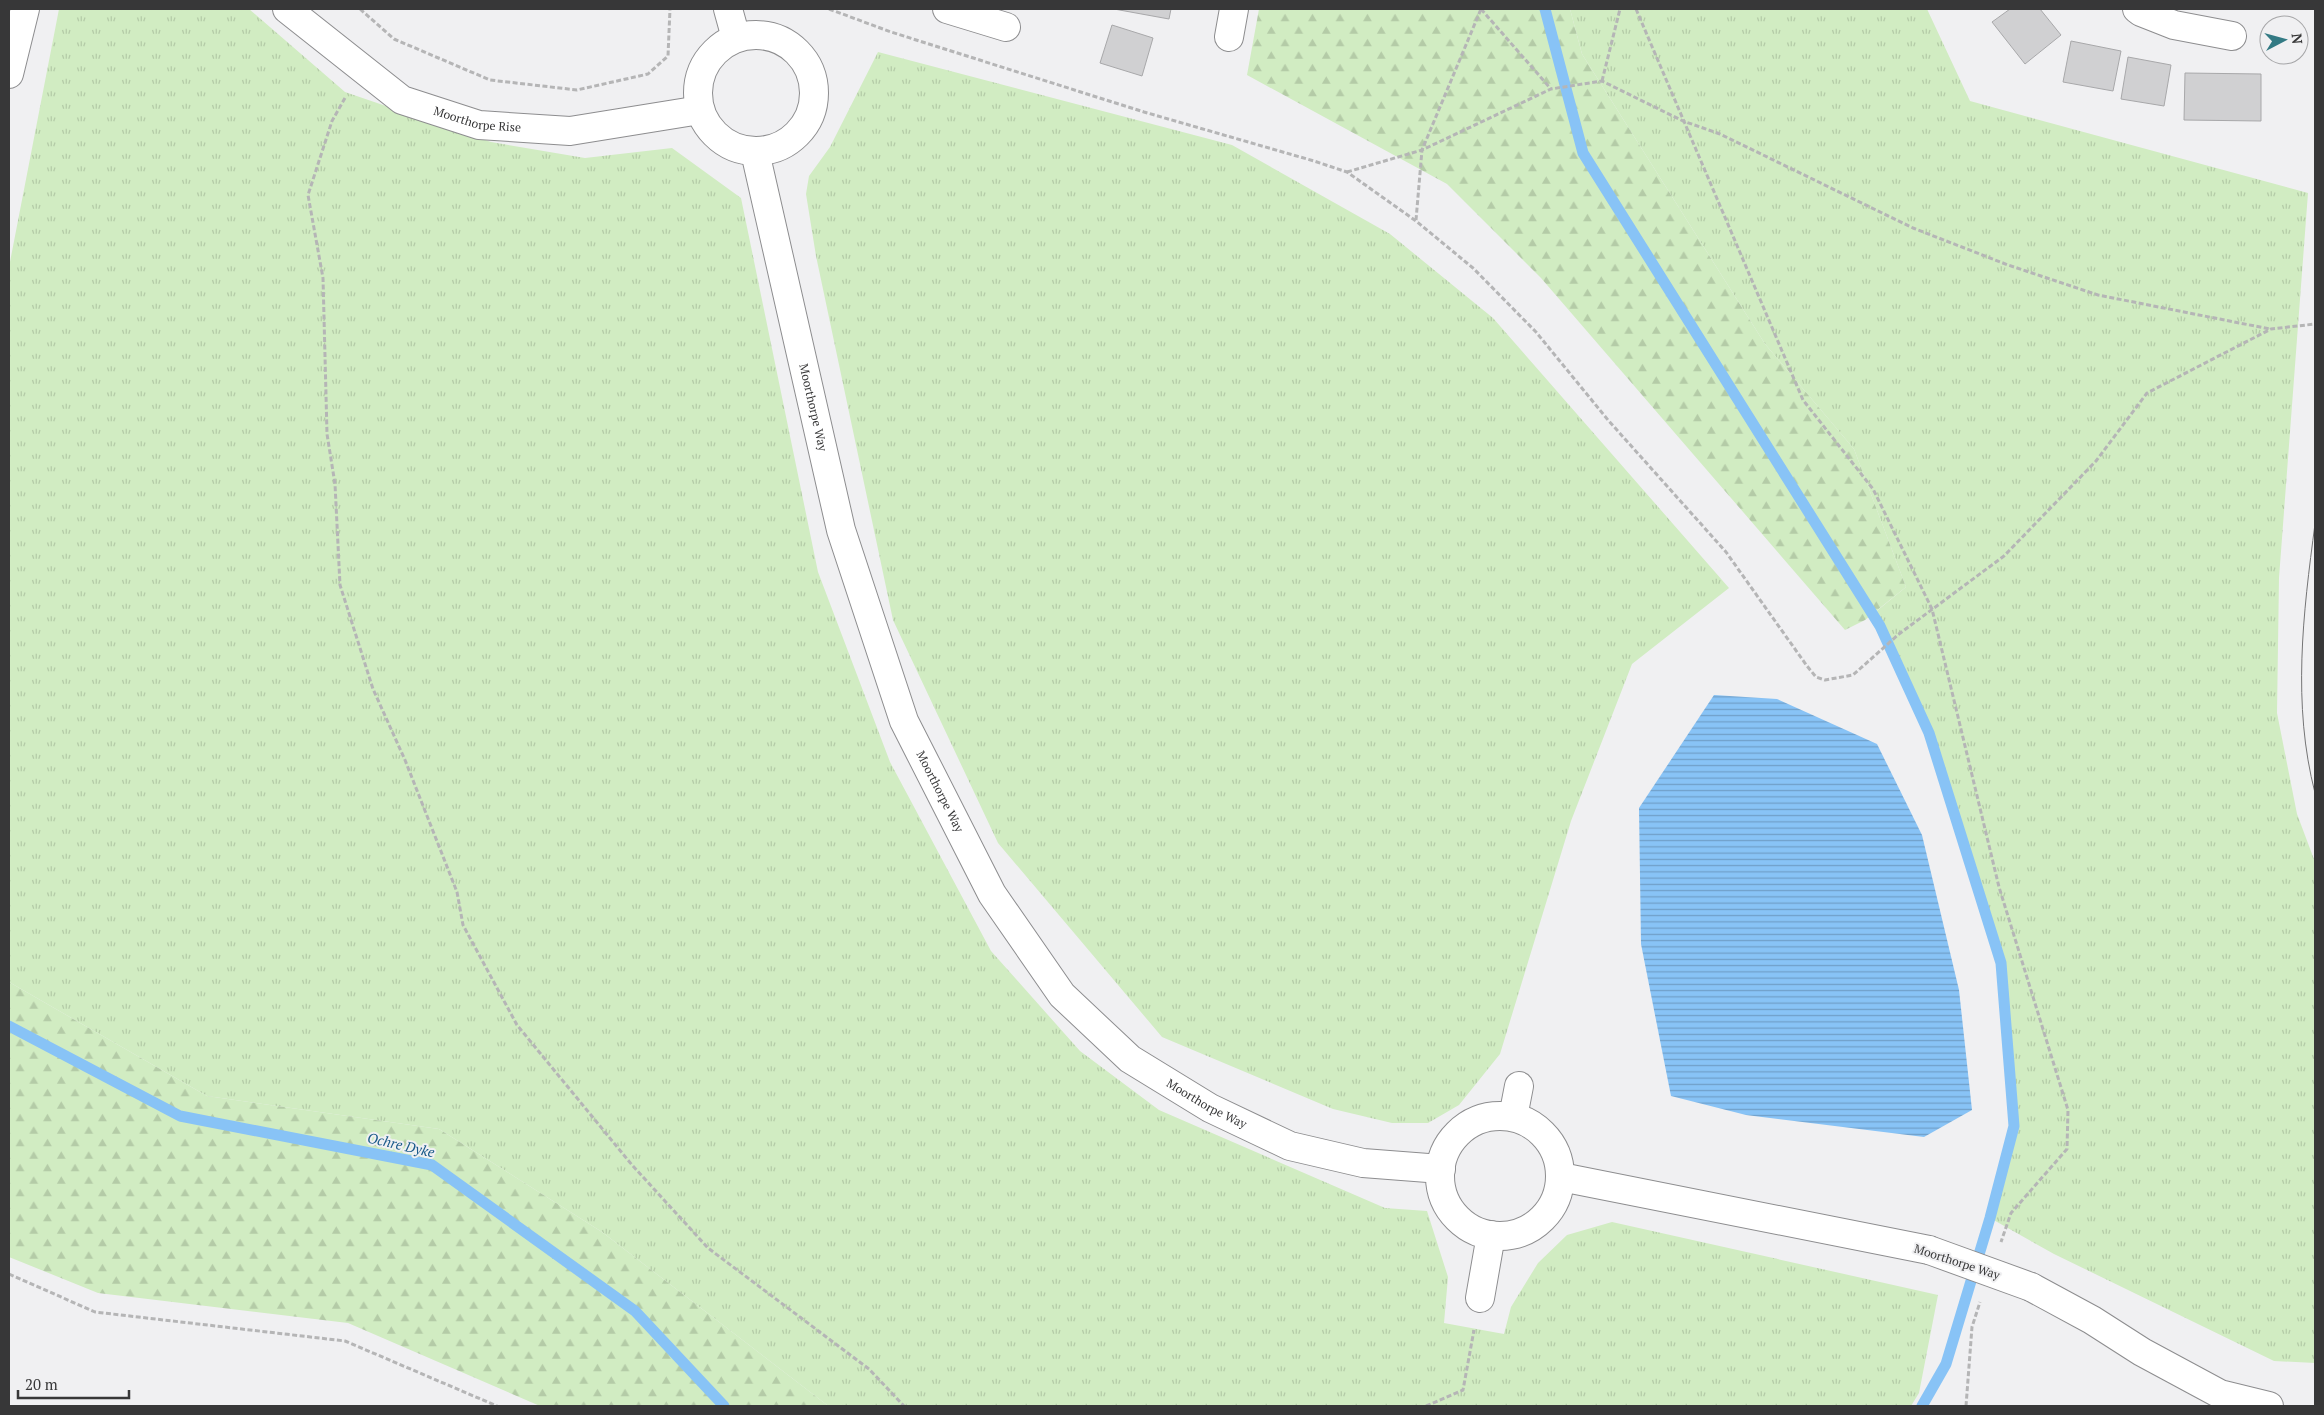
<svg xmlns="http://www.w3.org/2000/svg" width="2324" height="1415" font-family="'PT Serif',serif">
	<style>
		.grass { fill: url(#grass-tufts) }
		.forest { fill: url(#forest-firs) }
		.water { fill: url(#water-rules) }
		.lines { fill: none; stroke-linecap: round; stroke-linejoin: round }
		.stream { stroke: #88c3f6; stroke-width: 11 }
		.building { fill: #d0d0d2; stroke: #a8a8aa }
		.minor-casing { stroke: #8d8d8f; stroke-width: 30 }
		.path { stroke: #b5b5b6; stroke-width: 3; stroke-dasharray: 5 2.5; stroke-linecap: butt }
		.minor { stroke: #fff; stroke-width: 28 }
		.tram { stroke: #747475; stroke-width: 1 }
		.minor-bridge-casing { stroke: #8d8d8f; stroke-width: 30; stroke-linecap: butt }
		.minor-bridge { stroke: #fff; stroke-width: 28 }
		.labels { text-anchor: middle; stroke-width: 4; stroke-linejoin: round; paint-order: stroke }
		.street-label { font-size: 12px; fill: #373738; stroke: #f0f0f2 }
		.water-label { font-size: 14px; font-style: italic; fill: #1b5b8a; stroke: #f0f0f2 }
	</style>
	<defs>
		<pattern id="grass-tufts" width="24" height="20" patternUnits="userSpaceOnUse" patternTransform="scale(1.25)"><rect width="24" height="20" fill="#d1ecc2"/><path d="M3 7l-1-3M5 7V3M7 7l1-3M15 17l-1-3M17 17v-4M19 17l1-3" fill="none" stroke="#b4cba7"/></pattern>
		<pattern id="forest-firs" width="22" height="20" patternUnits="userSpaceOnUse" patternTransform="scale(1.25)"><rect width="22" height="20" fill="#d1ecc2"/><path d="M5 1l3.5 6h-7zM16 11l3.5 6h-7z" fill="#b4cba7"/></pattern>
		<pattern id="water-rules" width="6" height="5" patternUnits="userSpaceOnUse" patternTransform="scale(1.25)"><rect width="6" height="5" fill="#88c3f6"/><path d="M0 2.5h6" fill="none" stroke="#709fc8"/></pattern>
	</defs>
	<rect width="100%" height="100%" fill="#f0f0f2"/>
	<g class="grass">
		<polygon points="59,9 249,9 345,92 491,142 585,158 672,148 741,198 818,572 890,762 991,951 1080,1051 1159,1110 1385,1208 1427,1211 1448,1277 1444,1323 1504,1334 1511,1307 1538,1263 1567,1235 1612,1222 1938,1295 1919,1393 1911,1406 827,1405 602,1232 439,1129 207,1096 9,982 9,267"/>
		<polygon points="1570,9 1927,9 1970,101 2308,193 2279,578 2277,713 2297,814 2315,862 2315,1363 2274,1361 2054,1254 1990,1218 2014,1125 2001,963 1929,733 1873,614 1906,587 1854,449 1765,344 1582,54"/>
		<polygon points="878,52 1232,145 1390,234 1493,318 1729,588 1632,664 1571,821 1500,1054 1459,1105 1428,1123 1392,1123 1333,1109 1162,1037 998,843 893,620 816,256 806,194 809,176 830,147"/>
	</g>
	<g class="forest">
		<polygon points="1259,9 1570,9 1582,54 1765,344 1854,449 1906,587 1865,620 1845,630 1541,278 1447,184 1247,75"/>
		<polygon points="9,982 207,1096 439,1129 602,1232 827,1405 838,1406 540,1406 348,1323 98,1293 9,1257"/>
	</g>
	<polygon class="water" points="1714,695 1777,699 1877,744 1922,835 1959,990 1972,1110 1924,1137 1746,1115 1671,1096 1641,944 1639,808"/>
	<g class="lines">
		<g class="stream">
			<polyline points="1545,9 1583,153 1880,626 1929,733 2001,963 2014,1126 1990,1218 1946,1364 1922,1406"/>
			<polyline points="9,1026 180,1116 432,1165 635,1311 724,1406"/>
		</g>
	</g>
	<g class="building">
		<polygon points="1114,9 1171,9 1169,19"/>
		<polygon points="2010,9 2040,9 2061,35 2025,64 1992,22"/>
		<polygon points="1112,25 1153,38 1142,76 1100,63"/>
		<polygon points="2071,41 2121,51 2113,91 2063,82"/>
		<polygon points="2128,57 2171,65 2164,106 2121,99"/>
		<polygon points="2185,73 2261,74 2261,121 2184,120"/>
	</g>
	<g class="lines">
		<g class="minor-casing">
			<g id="minor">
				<path id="s1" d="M287,9l115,91 77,25 91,6 130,-21"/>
				<polyline points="728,9 736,38"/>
				<polyline points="947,9 1006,27"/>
				<polyline points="2137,9 2141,12 2174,25 2232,36"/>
				<circle cx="756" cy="93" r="58"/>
				<polyline points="1229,37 1234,9"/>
				<polyline points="9,74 25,9"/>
				<path id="s2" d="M755,152l86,378 63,191 88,173 70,101 68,64 80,49 80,38 73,17 78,6"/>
				<circle cx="1500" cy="1176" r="60"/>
				<polyline points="1513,1117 1519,1086"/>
				<polyline points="1561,1177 1929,1250"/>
				<polyline points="2031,1287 2092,1320 2142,1352 2220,1394 2269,1406"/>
				<polyline points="1480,1298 1491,1235"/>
			</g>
		</g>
		<g class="path">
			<polyline points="360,9 394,39 490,80 577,90 648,74 668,56 670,9"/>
			<polyline points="829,9 891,32 1144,112 1314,161 1347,172 1416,221 1473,268 1536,332 1608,420 1726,552 1807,666 1816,677 1825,680 1853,675 1899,634 2004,556 2096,461 2147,393 2271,329 2315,324"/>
			<polyline points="1481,9 1551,89"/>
			<polyline points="1636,9 1803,400 1873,489 1932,609 1999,887 2068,1110 2067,1149 2011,1213 2001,1242"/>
			<polyline points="1602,81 1620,9"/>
			<polyline points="345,98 332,121 308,195 323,278 327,434 335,484 340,585 373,689 405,760 457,892 463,925 517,1025 632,1165 708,1248 869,1369 904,1406"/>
			<polyline points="1347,172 1422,150 1551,89 1602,81 1683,121 1720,134 1913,228 2008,265 2098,295 2270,329"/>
			<polyline points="1416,220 1422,150 1481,9"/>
			<polyline points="9,1274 95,1312 345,1341 497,1406"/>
			<polyline points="1426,1406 1463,1390 1474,1330"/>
			<polyline points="1966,1406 1972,1327 1980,1302"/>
		</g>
		<use href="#minor" class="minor"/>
		<path class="tram" d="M2315,524c-12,90 -23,180 0,269"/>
		<g class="minor-bridge-casing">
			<polyline id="minor-bridge" points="1929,1250 2031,1287"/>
		</g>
		<use href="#minor-bridge" class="minor-bridge"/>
	</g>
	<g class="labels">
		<g class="street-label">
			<text dy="4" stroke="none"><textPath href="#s1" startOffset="225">Moorthorpe Rise</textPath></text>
			<text dy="4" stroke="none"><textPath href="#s2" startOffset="262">Moorthorpe Way</textPath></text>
			<text dy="4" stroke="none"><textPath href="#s2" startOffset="668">Moorthorpe Way</textPath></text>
			<text dy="4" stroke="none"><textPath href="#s2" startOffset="1088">Moorthorpe Way</textPath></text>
			<text transform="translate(1957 1262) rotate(18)" y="4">Moorthorpe Way</text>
		</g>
		<g class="water-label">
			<text transform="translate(401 1145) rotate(13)" y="5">Ochre Dyke</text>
		</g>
	</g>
	<rect width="2324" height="1415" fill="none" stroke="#373738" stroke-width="20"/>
	<g transform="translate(2284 40) rotate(84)"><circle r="24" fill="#f0f0f2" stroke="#a6a6a8"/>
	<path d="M0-4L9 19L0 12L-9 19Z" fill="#337a84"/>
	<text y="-8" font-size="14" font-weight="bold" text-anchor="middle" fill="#373738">N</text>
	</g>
	<path d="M18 1390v8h111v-8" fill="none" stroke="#373738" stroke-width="2.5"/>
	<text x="25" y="1390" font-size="15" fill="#373738" stroke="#f0f0f2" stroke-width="4" paint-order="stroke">20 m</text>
</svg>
